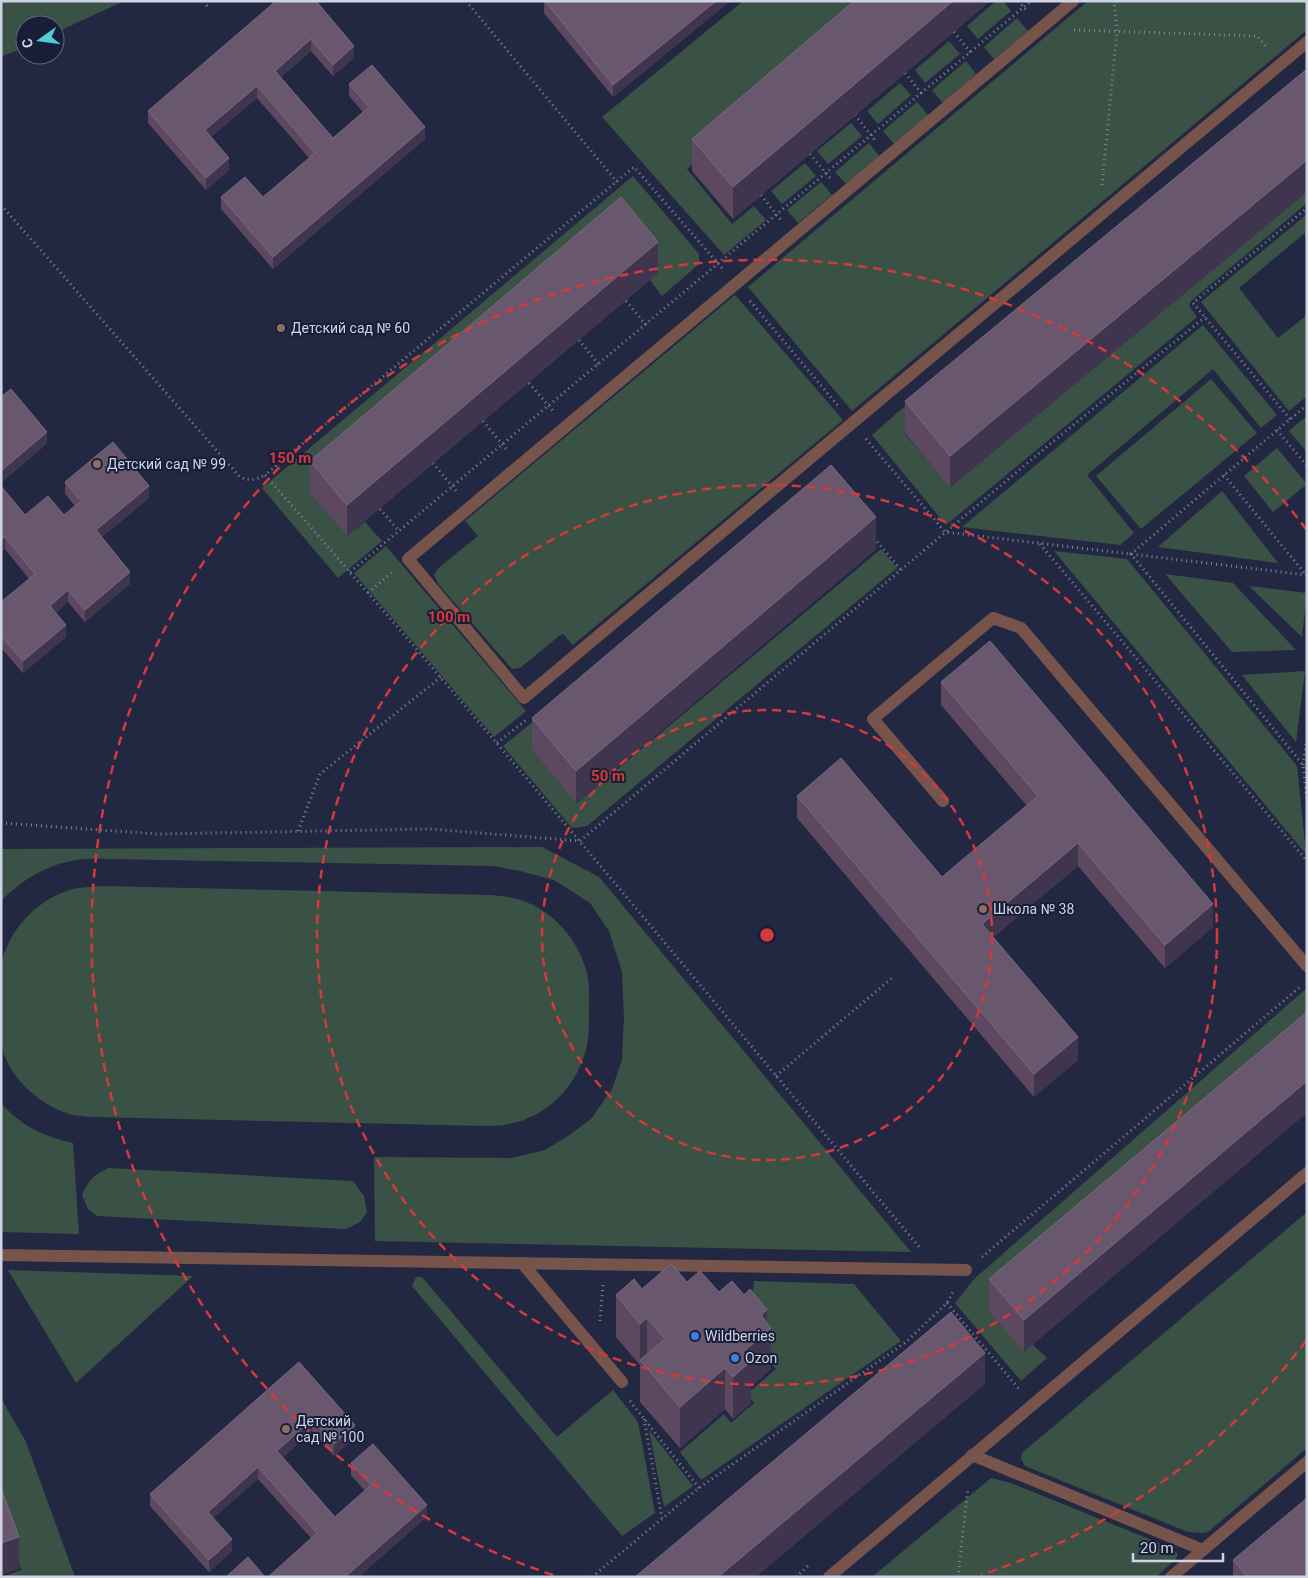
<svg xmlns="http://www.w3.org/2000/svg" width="1308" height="1578" font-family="Roboto,sans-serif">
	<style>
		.green { fill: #395245 }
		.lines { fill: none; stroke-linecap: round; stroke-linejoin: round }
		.path { stroke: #80859a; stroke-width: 3; stroke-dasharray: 1 4; stroke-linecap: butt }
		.service { stroke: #76534b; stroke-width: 12 }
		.minor { stroke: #76534b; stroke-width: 12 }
		.wall { fill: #5d4860 }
		.shaded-wall { fill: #40354e }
		.building { fill: #69576e; stroke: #796a81 }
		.ring { fill: none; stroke: #d5393b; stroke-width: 2.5; stroke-dasharray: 9 6 }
		.education-dot { fill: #8d6e63; stroke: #191e38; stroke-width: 2 }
		.shop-dot { fill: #3f7fe0; stroke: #191e38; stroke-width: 2 }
		.labels { text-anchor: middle; stroke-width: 4; stroke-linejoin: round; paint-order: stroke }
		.poi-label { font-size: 14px; fill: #cfd4e5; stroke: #191e38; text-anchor: start }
		.centre { fill: #d5393b; stroke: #191e38; stroke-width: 2.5 }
		.ring-label { font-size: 15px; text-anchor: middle; font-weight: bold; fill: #d5393b; stroke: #191e38; stroke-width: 4; stroke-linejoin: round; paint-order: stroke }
	</style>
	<rect width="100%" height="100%" fill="#232842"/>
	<g class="green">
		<polygon points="1,1 124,1 55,33 55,25 25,25 25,47 1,57"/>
		<polygon points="743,1 885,1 687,169 732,224 754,206 766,220 724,255 602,117"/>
		<polygon points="996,1 1003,1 1011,11 978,39 967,26"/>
		<polygon points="1088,1 1307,1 1307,30 852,411 748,287"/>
		<polygon points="1017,18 1028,31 994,59 984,47"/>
		<polygon points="949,41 960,54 925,83 915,70"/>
		<polygon points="966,61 976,74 943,103 932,90"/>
		<polygon points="900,83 911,95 878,124 867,111"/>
		<polygon points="917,102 928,115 894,144 883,131"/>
		<polygon points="851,123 862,136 828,164 817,151"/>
		<polygon points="869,143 879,156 846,184 835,172"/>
		<polygon points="805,163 816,176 782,204 771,191"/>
		<polygon points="633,176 699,254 699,264 662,296 650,280 658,273 311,492 347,536 365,522 382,541 338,578 262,488"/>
		<polygon points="821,182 832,195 798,223 787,210"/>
		<polygon points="1307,192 1307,203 1191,301 1189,306 1197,317 946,525 872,435 905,406 905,434 950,487"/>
		<polygon points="1307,214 1307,231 1239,288 1278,338 1307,315 1307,396 1289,411 1201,302"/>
		<polygon points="735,295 843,420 573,645 563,634 559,636 520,668 512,669 439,585 434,575 437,570 442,565 478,536 465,521"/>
		<polygon points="1203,325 1277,415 1261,428 1213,369 1087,475 1134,533 1120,545 962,527"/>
		<polygon points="1211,379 1257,433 1141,529 1096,476"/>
		<polygon points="1307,416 1307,452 1289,431"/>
		<polygon points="1277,448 1307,484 1273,512 1244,476"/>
		<polygon points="1222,491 1278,563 1158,547"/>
		<polygon points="386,546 526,711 494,737 354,573"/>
		<polygon points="881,549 897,568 587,826 572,828 503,746 535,720 532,750 577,803"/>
		<polygon points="1054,551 1127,559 1297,766 1306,854"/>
		<polygon points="1165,574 1233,583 1296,650 1232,652"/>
		<polygon points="1249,586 1307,593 1302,637"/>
		<polygon points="1305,671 1296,742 1242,675"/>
		<path d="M542,847l57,30 312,375 -536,-11 -1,-84 138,1 33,-8 23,-14 23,-17 21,-30 10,-29 2,-43 -2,-45 -13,-41 -19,-28 -36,-23 -34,-9 -27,-5 -381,-7c-13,0 -27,-1 -40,2 -28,5 -51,20 -71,40v-52z"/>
		<path d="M101,886l390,9c7,1 15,1 22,3 37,8 65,40 74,75 3,13 2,28 2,42 0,12 0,26 -4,38 -10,35 -39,64 -76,71 -8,2 -16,2 -23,2l-390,-9c-7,0 -15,-1 -23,-2 -32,-8 -66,-38 -72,-72 -1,-13 0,-28 0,-41 0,-13 -1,-30 1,-42 10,-35 40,-65 76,-72 7,-1 15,-1 23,-2z"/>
		<polygon points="1307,988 1307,1044 1032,1344 1047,1358 1021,1381 955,1303 974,1279"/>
		<path d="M1,1103c20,23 44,34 72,40l6,91 -78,-2z"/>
		<path d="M109,1168l244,13 11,15 3,16 -7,10 -14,7 -249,-13 -9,-7 -6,-14c7,-15 11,-20 27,-27z"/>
		<polygon points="1307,1212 1307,1448 1208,1532 1202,1533 1188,1532 1025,1466 1021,1459 1022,1453"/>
		<polygon points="8,1270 193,1276 76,1383"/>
		<polygon points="416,1277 422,1277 557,1437 613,1390 638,1422 655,1513 622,1536 412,1286"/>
		<polygon points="754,1281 854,1284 901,1341 701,1480 680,1452 724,1414 731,1423 754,1403 747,1394 776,1369 766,1357 772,1352 749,1327"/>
		<polygon points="1,1398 26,1442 75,1577 2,1577 21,1570 1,1514"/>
		<polygon points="649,1430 693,1486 664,1507"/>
		<polygon points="991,1478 1011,1483 1169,1547 1178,1554 1176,1559 1156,1577 872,1577"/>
	</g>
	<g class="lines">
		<g class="path">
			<polyline points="204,1 208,8"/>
			<polyline points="466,1 617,182"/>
			<polyline points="1018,1 1028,12"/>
			<polyline points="1074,30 1257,36 1267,48"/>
			<polyline points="954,32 971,53"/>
			<polyline points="905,73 922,94"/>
			<polyline points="855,115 875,140"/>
			<polyline points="810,154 830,178"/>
			<polyline points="1102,185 1117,31 1114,1"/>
			<polyline points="761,195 781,220"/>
			<path d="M1,205l239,272c10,4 15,3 25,-2"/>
			<path d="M722,268l-88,-101 -369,308c223,253 438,514 655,773"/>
			<polyline points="626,301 646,325"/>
			<polyline points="750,301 839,407"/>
			<polyline points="579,340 599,365"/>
			<polyline points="529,383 553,411"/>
			<polyline points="1307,405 1131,554 1303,765 1307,800"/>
			<polyline points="1290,419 1193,303 1307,208"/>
			<polyline points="483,421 507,450"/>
			<polyline points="1277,430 1307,466"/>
			<polyline points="866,439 945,532 1307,575"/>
			<polyline points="433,463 457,492"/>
			<polyline points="1224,475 1306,575"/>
			<polyline points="380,509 399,531"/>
			<polyline points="874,538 901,570"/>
			<polyline points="1040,544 1307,861"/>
			<polyline points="350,572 1031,1"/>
			<polyline points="368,593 392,572"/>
			<polyline points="497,743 526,720"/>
			<polyline points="1303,765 1307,737"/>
			<polyline points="1,823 157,834 430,829 580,841 1044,449 1205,317"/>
			<polyline points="298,831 320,774 441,677"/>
			<polyline points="776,1076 892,978"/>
			<polyline points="982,1257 1301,986"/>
			<polyline points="947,1303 1019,1389"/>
			<polyline points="600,1321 603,1285"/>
			<polyline points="630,1401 699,1488"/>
			<polyline points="644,1419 662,1518"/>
			<polyline points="592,1577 699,1488 906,1342 947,1303 954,1290"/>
			<polyline points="796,1577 810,1564"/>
			<polyline points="958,1577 968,1488"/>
		</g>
		<g class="service">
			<polyline points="1073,1 408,559 524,698 1307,42"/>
			<polyline points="943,801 873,719 993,618 1021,628 1307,966"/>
			<polyline points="522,1263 622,1382"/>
			<polyline points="972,1455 1203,1550"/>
			<polyline points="829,1577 1307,1173"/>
			<polyline points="1171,1577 1307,1462"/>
		</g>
		<polyline class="minor" points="1,1255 966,1270"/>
	</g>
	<g class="wall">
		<polygon points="276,1 354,58 333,76 311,51 281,77 333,138 363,112 349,96 349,84 425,139 273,269 221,209 221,197 263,197 309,158 257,98 211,137 229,170 206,190 148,123 148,111"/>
		<polygon points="544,1 730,1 613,97 544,13"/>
		<polygon points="854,1 990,1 733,219 692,171 692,139"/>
		<polygon points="1307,69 1307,192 950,488 905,433 905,401"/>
		<polygon points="1307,222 1307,238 1305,236 1305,224"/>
		<polygon points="658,273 347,536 310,493 310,461"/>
		<polygon points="65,482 149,498 102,537 130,584 85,622 68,602 56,613 66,637 23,673 1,648 1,602 29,579 5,549 1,552 1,486 25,515 64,515 75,506 65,494"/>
		<polygon points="876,549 576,803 532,750 532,718"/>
		<polygon points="941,682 1213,927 1165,968 1078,866 993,937 1078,1060 1034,1097 797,818 797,796 942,877 1027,806 941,705"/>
		<polygon points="1307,1012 1024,1352 989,1311 989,1279"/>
		<polygon points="687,1282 719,1292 767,1323 771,1369 751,1387 751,1403 733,1419 725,1409 680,1448 640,1402 640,1365 616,1337 616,1295 642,1289"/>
		<polygon points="299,1362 355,1437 334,1456 312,1431 283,1457 335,1517 365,1491 351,1475 351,1463 427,1517 311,1538 258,1479 213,1518 232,1551 209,1572 150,1506 150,1494"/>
		<polygon points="1233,1560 1307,1577 1233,1577"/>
	</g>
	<g class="shaded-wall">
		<polygon points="716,1 730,1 613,97 613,85"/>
		<polygon points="953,1 990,1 733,219 733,187"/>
		<polygon points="311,39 311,51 275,82 275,71"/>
		<polygon points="354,46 354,58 333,76 333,65"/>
		<polygon points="257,86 257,98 205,142 205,130"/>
		<polygon points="425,127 425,139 273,269 273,257"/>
		<polygon points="229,158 229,170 206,190 206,178"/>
		<polygon points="1307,160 1307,192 950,488 950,456"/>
		<polygon points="658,242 658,273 347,536 347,505"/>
		<polygon points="47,432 47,444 1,483 1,471"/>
		<polygon points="149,486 149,498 96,542 96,530"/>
		<polygon points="876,517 876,549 576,803 576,771"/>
		<polygon points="5,537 5,549 1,552 1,540"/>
		<polygon points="130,572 130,584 85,622 85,610"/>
		<polygon points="68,590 68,602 50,618 50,606"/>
		<polygon points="66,625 66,637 23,673 23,661"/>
		<polygon points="1078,843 1078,866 982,947 982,924"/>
		<polygon points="1213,904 1213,927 1165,968 1165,945"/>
		<polygon points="1078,1037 1078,1060 1034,1097 1034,1074"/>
		<polygon points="1307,1081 1307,1113 1024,1352 1024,1320"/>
		<polygon points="767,1310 767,1331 771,1328 771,1369 751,1387 751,1403 733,1419 733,1377 743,1352 761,1315"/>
		<polygon points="647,1318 647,1360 640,1360 640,1324"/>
		<polygon points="985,1353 985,1384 756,1577 718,1577"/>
		<polygon points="725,1368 725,1409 680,1448 680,1407"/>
		<polygon points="312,1419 312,1431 277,1463 277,1451"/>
		<polygon points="355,1425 355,1437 334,1456 334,1444"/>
		<polygon points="258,1467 258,1479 208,1523 208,1512"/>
		<polygon points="427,1505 427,1517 359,1577 345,1577"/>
		<polygon points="19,1537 19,1569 1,1575 1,1543"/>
		<polygon points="232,1539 232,1551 209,1572 209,1560"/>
	</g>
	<g class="building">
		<polygon points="276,1 316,1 354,46 333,65 311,39 275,71 333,138 369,107 349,84 372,65 425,127 273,257 221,197 245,177 263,197 315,153 257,86 205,130 229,158 206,178 148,111"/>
		<polygon points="545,1 716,1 613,85"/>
		<polygon points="854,1 953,1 733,187 692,139"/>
		<polygon points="1307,69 1307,160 950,456 905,401"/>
		<polygon points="621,197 658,242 347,505 310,461"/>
		<polygon points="11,389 47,432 1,471 1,397"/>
		<polygon points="113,442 149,486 96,530 130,572 85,610 68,590 50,606 66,625 23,661 1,636 1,602 35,574 5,537 1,540 1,486 25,515 48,496 64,515 81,501 65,482"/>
		<polygon points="831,465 876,517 576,771 532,718"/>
		<polygon points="990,641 1213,904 1165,945 1078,843 982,924 1078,1037 1034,1074 797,796 841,758 942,877 1038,796 941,682"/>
		<polygon points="1307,1012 1307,1081 1024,1320 989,1279"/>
		<polygon points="671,1264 687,1282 700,1271 719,1292 732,1281 744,1295 750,1289 767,1310 761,1315 771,1328 743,1352 751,1361 733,1377 725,1368 680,1407 640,1360 665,1339 647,1318 640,1324 616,1295 634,1279 642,1289"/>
		<polygon points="951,1312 985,1353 718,1577 635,1577"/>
		<polygon points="299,1362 355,1425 334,1444 312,1419 277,1451 335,1517 371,1485 351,1463 373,1444 427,1505 345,1577 268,1577 317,1533 258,1467 208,1512 232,1539 209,1560 150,1494"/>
		<polygon points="1,1488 19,1537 1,1543"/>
		<polygon points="1307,1498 1307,1577 1247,1577 1233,1560"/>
		<polygon points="248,1557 265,1577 226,1577"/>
	</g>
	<g class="ring">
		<circle cx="767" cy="935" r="225"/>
		<circle cx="767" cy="935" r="450"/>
		<path d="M1306 1341A675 675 0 0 1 981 1575M553 1575A675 675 0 1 1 1306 529"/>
	</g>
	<g class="education-dot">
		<circle cx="281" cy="328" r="5"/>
		<circle cx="97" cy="464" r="5"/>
		<circle cx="983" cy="909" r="5"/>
		<circle cx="286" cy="1429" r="5"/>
	</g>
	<g class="shop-dot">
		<circle cx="695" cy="1336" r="5"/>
		<circle cx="735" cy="1358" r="5"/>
	</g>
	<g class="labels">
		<g class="poi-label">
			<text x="291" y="333">Детский сад № 60</text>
			<text x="107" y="469">Детский сад № 99</text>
			<text x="993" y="914">Школа № 38</text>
			<text x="705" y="1341">Wildberries</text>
			<text x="745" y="1363">Ozon</text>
			<text x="296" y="1426">Детский<tspan x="296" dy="16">сад № 100</tspan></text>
		</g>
	</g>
	<circle cx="767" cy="935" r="8" class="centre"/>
	<g class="ring-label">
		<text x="290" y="463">150 m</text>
		<text x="449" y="622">100 m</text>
		<text x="608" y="781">50 m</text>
	</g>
	<rect width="1308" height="1578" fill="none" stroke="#cfd4e5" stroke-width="5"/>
	<g transform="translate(40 40) rotate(256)"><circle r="24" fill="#191e38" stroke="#62677d"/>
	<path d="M0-4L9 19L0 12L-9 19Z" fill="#52ccd6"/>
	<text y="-8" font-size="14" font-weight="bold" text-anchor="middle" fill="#cfd4e5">С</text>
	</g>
	<path d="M1133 1553v8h90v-8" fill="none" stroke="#cfd4e5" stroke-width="2.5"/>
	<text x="1140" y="1553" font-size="15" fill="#cfd4e5" stroke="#191e38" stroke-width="4" paint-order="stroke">20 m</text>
</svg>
